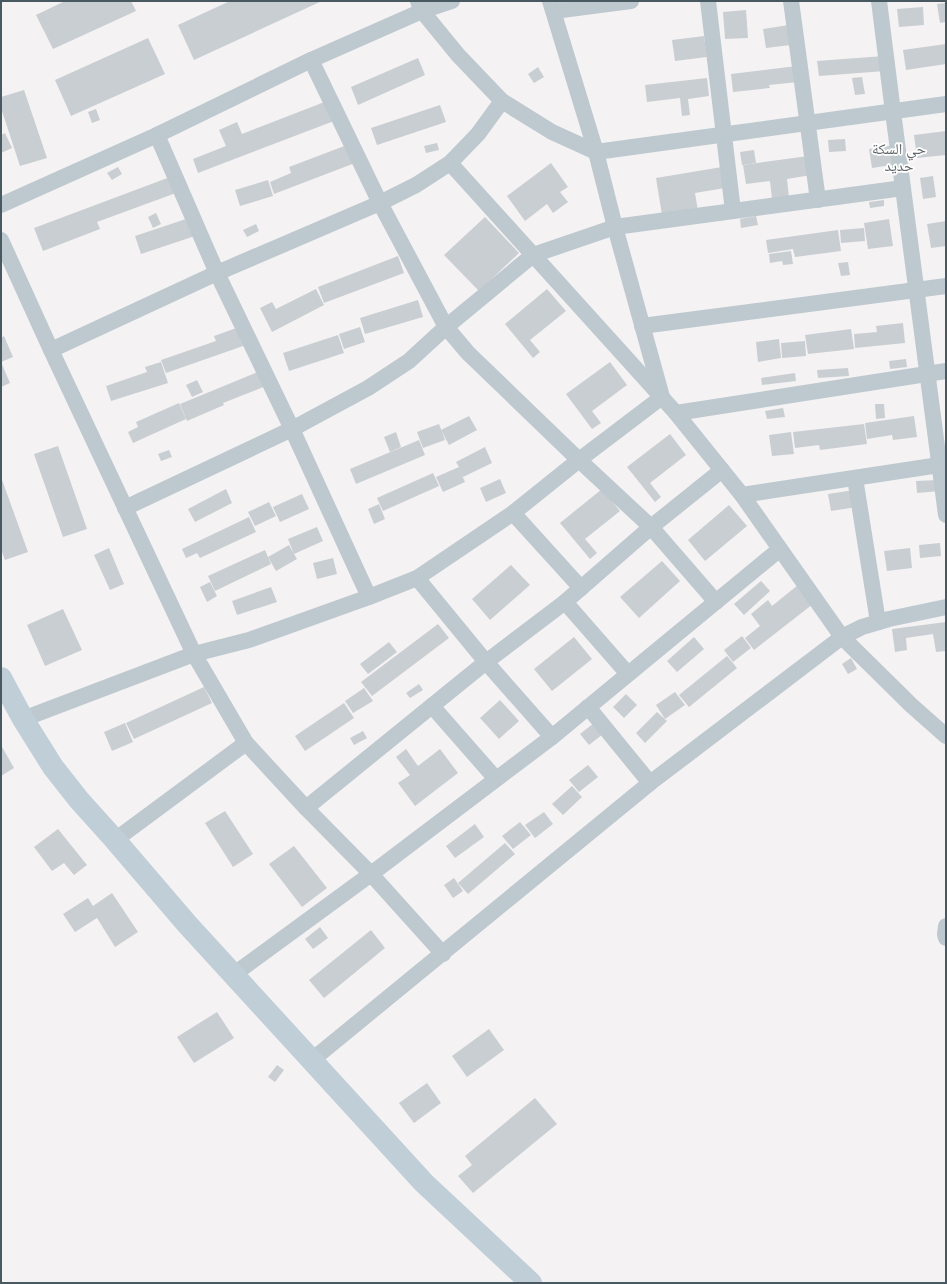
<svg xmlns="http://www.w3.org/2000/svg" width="947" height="1284" font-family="Poppins,'Noto Naskh Arabic',sans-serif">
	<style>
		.building { fill: #c9ced2 }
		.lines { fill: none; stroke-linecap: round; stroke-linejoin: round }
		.street { stroke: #bdc9cf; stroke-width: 16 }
		.secondary { stroke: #bfced7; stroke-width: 22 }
		.labels { text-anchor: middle; stroke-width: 3.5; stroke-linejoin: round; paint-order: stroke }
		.neighbourhood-label { font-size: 15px; fill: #5e6468; stroke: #fff }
	</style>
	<rect width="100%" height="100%" fill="#f5f2f3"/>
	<g class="building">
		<polygon points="65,1 131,1 136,11 53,49 36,15"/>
		<polygon points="230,1 322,1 194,60 178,25"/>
		<polygon points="946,3 946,22 940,23 937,4"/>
		<polygon points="923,7 924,25 899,27 897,9"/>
		<polygon points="746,10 748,38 725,39 723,12"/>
		<polygon points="789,25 791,45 766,48 763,29"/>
		<polygon points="704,36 707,57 675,61 672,40"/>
		<polygon points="148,38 165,74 71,116 55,80"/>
		<polygon points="946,44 946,64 906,70 903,50"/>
		<polygon points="884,56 885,71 819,76 817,61"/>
		<polygon points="418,58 425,75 358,105 351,87"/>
		<polygon points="797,66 798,82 769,85 770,88 733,92 731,74"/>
		<polygon points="538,67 544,77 534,83 528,74"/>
		<polygon points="862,77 865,94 855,95 852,78"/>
		<polygon points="707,78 709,96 688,99 690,115 682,116 680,98 647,102 645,85"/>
		<polygon points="24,90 47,158 20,166 1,108 1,97"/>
		<polygon points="327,101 334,121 198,173 193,159 226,146 219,130 237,122 242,134"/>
		<polygon points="440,105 446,122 377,145 371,128"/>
		<polygon points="96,109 100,120 92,123 88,112"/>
		<polygon points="946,131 946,155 917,158 914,135"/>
		<polygon points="5,133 12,148 1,153 1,135"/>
		<polygon points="845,139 846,151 829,152 828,140"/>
		<polygon points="437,143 439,150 426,153 424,146"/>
		<polygon points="347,145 355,163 274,194 270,182 291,173 289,167"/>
		<polygon points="895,145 898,164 872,168 869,149"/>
		<polygon points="754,150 756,163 742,165 740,152"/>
		<polygon points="808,156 811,175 787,179 789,197 772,199 770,181 746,184 743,165"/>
		<polygon points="551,163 568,187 560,192 568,202 553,213 547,204 525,221 507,196"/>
		<polygon points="118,167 122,174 112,180 107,173"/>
		<polygon points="722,167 725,188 695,193 698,211 662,215 656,178"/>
		<polygon points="933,176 936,197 923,199 920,178"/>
		<polygon points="170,177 176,193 97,222 100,229 43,251 34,228"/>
		<polygon points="268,180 273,196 240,206 235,190"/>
		<polygon points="884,200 884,206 870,208 869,202"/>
		<polygon points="156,213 161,224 153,228 148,217"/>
		<polygon points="756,216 758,225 741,228 740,219"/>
		<polygon points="485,217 519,253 479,291 444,255"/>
		<polygon points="189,218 195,236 141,254 135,236"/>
		<polygon points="889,219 893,246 868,249 864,223"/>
		<polygon points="946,221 946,246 931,248 927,224"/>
		<polygon points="256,224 259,231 247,237 243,230"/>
		<polygon points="864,228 865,241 841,243 840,230"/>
		<polygon points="838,230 841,251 795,257 793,249 768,253 766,240"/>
		<polygon points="791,251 793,264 783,265 782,261 770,263 769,254"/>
		<polygon points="398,256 404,273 324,303 318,287"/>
		<polygon points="848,262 850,275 841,276 838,263"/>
		<polygon points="316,289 324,305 272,332 260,308 272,302 276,309"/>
		<polygon points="547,289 566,311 530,340 540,352 533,358 505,324"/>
		<polygon points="418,300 423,317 365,334 360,318"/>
		<polygon points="903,323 905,343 855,348 854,334 877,332 876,326"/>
		<polygon points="239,327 246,345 166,373 161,360 216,341 214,336"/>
		<polygon points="360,327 365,342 344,349 339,334"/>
		<polygon points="851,329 854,349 808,354 805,335"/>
		<polygon points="338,335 344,353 289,371 283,353"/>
		<polygon points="4,336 13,357 1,362 10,383 1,387 1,338"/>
		<polygon points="779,339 781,358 758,362 756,342"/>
		<polygon points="805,341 806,356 782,358 781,343"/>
		<polygon points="906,359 907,367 890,369 889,361"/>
		<polygon points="161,362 168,383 111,401 106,386 147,372 145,367"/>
		<polygon points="610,362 627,385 592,411 601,423 592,429 566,394"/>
		<polygon points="848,368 849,376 818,378 817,370"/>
		<polygon points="260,371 266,386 223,403 224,405 187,421 180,404"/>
		<polygon points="795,373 796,381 762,385 761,378"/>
		<polygon points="197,380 203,392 192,397 186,385"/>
		<polygon points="179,403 186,419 133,443 128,432 138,427 136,422"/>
		<polygon points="875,404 884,404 885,418 876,419"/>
		<polygon points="783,408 785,417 767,419 765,411"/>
		<polygon points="469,416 477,430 449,445 441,430"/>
		<polygon points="914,416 917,437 893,440 892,435 867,439 865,423"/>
		<polygon points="439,424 445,440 423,448 417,432"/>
		<polygon points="864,424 867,444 820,450 819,445 795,448 793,432"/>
		<polygon points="396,432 401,447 390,452 384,437"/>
		<polygon points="791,432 794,454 772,456 769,435"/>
		<polygon points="670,434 686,455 650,483 661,497 655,502 627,467"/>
		<polygon points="419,440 425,455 356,484 350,469"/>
		<polygon points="58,446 87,529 63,537 34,454"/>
		<polygon points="485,447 492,463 463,477 460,471 465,482 443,492 436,477 459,467 456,462"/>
		<polygon points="169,450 172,457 161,461 158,454"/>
		<polygon points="433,473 439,486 383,511 377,498"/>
		<polygon points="1,477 28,552 5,560 1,549"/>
		<polygon points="500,479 506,493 486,502 480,488"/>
		<polygon points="939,480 940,491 917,493 916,481"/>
		<polygon points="226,489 232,503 195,522 188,509"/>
		<polygon points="602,489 620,511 585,539 597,553 590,559 560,523"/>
		<polygon points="854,490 857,507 831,511 828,494"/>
		<polygon points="302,494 309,509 280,522 273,507"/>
		<polygon points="269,502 276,516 255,526 248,512"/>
		<polygon points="379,504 385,519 374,524 368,509"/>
		<polygon points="729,505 747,526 705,561 688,540"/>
		<polygon points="249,517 256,532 200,558 197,553 186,558 182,549"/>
		<polygon points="317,527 323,541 294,554 288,539"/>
		<polygon points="940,543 941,556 920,558 919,545"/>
		<polygon points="289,545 297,559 276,571 268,557"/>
		<polygon points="109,548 124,584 110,590 94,555"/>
		<polygon points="910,548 912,568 887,571 884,551"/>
		<polygon points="265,550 271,564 215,591 208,576"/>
		<polygon points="333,558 337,574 317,579 313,563"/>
		<polygon points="662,561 680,581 639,618 620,597"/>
		<polygon points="511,565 530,585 490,620 472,599"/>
		<polygon points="761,581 770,591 744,615 734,604"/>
		<polygon points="210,582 217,596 207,602 200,587"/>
		<polygon points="798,585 813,604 754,650 745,638 760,626 751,614 768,600 772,606"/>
		<polygon points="271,587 277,602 237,615 232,601"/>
		<polygon points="63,609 82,650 45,666 27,625"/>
		<polygon points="946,622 946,651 936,652 933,634 906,638 907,650 895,652 892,629"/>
		<polygon points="438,624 449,638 372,696 361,682"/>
		<polygon points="742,636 751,648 733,662 724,650"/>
		<polygon points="574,637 592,659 552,691 534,669"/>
		<polygon points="694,637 704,649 677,672 667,661"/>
		<polygon points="389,642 397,652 368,674 360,664"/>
		<polygon points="727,656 737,668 689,707 679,695"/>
		<polygon points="851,658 857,669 848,674 842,664"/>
		<polygon points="419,684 423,690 410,698 406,693"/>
		<polygon points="204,687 212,703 134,739 126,723"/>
		<polygon points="364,688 373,701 353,713 345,701"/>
		<polygon points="675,692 685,705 665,719 656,705"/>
		<polygon points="626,694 637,705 624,718 613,707"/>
		<polygon points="500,700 519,721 499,739 480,718"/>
		<polygon points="344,703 354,718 305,751 295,736"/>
		<polygon points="657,712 667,721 645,743 636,733"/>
		<polygon points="125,723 133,742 112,751 104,732"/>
		<polygon points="594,723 603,734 589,745 580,734"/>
		<polygon points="363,731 367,738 354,745 350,738"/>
		<polygon points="1,745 14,768 1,776"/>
		<polygon points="406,749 418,766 440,749 458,773 415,806 398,783 410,775 396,757"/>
		<polygon points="588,765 598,777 579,792 569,780"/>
		<polygon points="572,786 582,797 563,815 552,804"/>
		<polygon points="225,811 253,854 233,867 205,823"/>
		<polygon points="544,812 553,824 535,838 525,825"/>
		<polygon points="520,822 531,835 513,849 502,836"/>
		<polygon points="475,824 484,837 455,858 446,846"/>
		<polygon points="58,829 87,865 74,875 64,863 52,871 34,847"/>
		<polygon points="505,843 515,854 468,894 458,883"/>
		<polygon points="294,846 327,888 302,907 269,864"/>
		<polygon points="454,878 463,891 453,898 444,885"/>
		<polygon points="112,893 138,932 115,947 97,918 75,932 63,914 88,898 93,906"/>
		<polygon points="320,927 328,938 313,949 305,939"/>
		<polygon points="371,930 385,948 324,998 309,980"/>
		<polygon points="217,1012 234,1038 194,1063 177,1037"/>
		<polygon points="489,1029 504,1050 467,1077 452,1056"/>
		<polygon points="277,1065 284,1070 275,1082 268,1077"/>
		<polygon points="427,1083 441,1103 414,1123 399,1103"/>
		<polygon points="535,1098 557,1124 473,1193 458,1176 472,1165 465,1156"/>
	</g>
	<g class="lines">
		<g class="street">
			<polyline points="418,1 422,11 458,55 502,101 552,132 596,152 946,104"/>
			<polyline points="708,1 733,211"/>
			<polyline points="791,1 818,200"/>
			<polyline points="879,1 893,112 946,515"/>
			<polyline points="554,11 631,1"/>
			<polyline points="311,60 380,203 446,327 468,353 579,460 651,527 716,602"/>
			<polyline points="157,135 217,273 292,429 369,597"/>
			<polyline points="450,163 676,413 742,495 842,637 911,705 946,736"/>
			<polyline points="1,205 157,135 311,60 422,11 452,1"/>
			<polyline points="1,240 51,350 194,654 23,719"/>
			<polyline points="642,326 946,286"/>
			<polyline points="51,350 217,273 380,203 416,185 450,163 478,134 502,101"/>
			<polyline points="676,413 946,371"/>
			<polyline points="855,478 878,622"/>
			<polyline points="742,495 946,464"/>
			<polyline points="125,508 292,429 368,388 409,361 446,327 533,255 615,227 903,188"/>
			<polyline points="513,513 581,588"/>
			<polyline points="417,578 486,662 552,737"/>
			<polyline points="628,674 565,602 651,527 722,470"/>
			<polyline points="432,706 496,779"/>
			<polyline points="588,707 650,783"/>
			<polyline points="306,808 486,662 565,602"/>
			<polyline points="115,840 246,743"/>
			<polyline points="946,926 945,934 946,938"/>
			<polyline points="443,954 371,874 306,808 246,743 194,654 249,640 369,597 417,578 513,513 579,460 662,397 615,227 596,152 550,1"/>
			<polyline points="233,975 371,874 552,737 780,549"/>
			<polyline points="312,1060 650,783 842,637 862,627 889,619 946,607"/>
		</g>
		<polyline class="secondary" points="1,678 23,719 53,767 79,800 115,840 187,924 424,1183 531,1283"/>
	</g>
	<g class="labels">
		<g class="neighbourhood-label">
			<text x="899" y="154">حي السكة<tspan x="899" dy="17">حديد</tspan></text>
		</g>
	</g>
	<rect width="947" height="1284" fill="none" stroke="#485961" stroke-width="4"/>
</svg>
